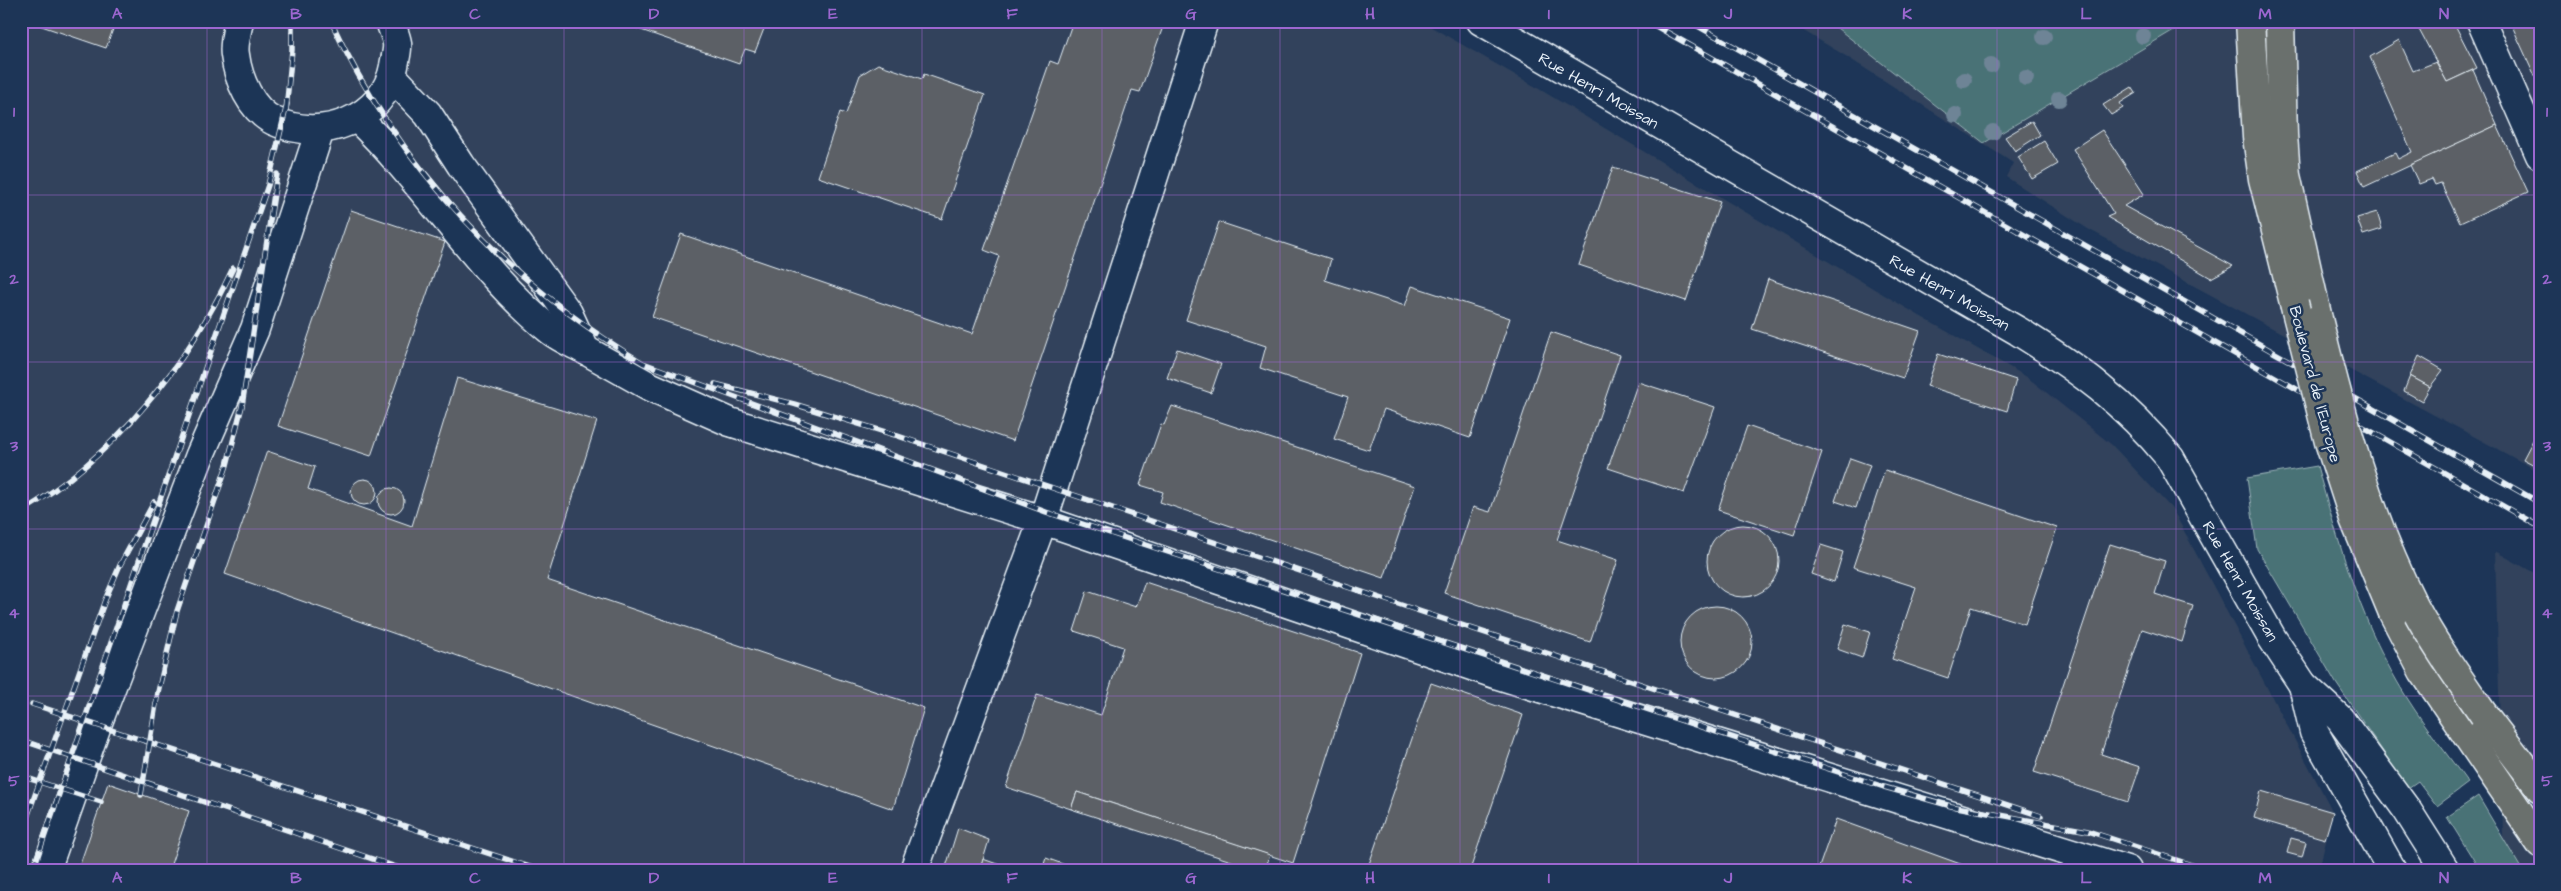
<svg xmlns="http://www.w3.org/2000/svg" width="2561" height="891" font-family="'Architects Daughter',sans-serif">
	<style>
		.built { fill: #30425c }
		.green { fill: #4a7276; stroke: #99b2b7 }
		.building { fill: #5b6166; stroke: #e8f1f8 }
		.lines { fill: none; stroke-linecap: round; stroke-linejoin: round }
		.minor-casing { stroke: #e8f1f8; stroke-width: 31 }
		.major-casing { stroke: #e8f1f8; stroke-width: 31 }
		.minor { stroke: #1d3557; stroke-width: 28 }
		.major { stroke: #6b706d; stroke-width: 28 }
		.rail-casing { stroke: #e8f1f8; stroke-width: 5.5 }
		.rail { stroke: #1d3557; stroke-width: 4; stroke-dasharray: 11; stroke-linecap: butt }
		.major-bridge-casing { stroke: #e8f1f8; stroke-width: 31; stroke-linecap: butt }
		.major-bridge { stroke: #6b706d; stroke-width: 28 }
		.tree { fill: #6e8496 }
		.grid { fill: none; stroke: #9c67d0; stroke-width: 1; stroke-opacity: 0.55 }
		.labels { text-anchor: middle; stroke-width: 5; stroke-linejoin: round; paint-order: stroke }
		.street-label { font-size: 16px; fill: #e8f1f8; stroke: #1d3557 }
		.neatline { fill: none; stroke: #9c67d0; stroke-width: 2 }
		.grid-label { font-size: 16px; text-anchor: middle; font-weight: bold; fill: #9c67d0 }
	</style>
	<rect width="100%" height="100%" fill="#1d3557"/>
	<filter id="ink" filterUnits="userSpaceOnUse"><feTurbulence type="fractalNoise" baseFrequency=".02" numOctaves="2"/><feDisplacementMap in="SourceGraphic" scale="10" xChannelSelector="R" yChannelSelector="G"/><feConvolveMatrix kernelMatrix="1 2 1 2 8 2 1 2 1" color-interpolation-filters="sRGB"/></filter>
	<g filter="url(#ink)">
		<g class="built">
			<polygon points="21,21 1421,21 1524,80 1918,315 2027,377 2112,445 2173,510 2333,812 2319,870 21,870"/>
			<polygon points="1787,21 2540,21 2540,472 2088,229 2006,177 2013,163 1844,55"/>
			<polygon points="2495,551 2540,576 2540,870 2504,870"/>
		</g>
		<g class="green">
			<polygon points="1828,21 2189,21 1984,143"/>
			<path d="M2317,466c21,75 42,150 81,217 20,35 47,68 70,100l-31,23 -19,-25 -10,7 -72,-105 -79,-134 -10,-71z"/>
			<polygon points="2478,796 2522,870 2480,870 2447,817"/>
		</g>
		<g class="building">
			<polygon points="27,21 116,21 106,48"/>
			<polygon points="615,21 767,21 755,52 745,49 739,64"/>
			<polygon points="1073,21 1165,21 1140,92 1132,90 1013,441 652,317 681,234 972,334 999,256 984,250 1050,61 1058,64"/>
			<polygon points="2421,21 2453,21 2477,68 2447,82 2416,24"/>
			<polygon points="2510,21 2540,21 2540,87 2517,37"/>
			<polygon points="2399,40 2413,71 2436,62 2447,82 2473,70 2497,125 2364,187 2357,171 2395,153 2398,159 2412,152 2370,57"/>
			<polygon points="878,64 922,79 924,74 985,95 942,219 818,177 840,112 846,114 860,75"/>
			<polygon points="2132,87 2136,93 2120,103 2123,108 2111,115 2103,105"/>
			<polygon points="2032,121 2040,135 2015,151 2005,137"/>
			<polygon points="2497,125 2528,192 2460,223 2441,183 2435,185 2432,179 2419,184 2410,165"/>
			<polygon points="2102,130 2144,194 2124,206 2233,266 2211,278 2107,217 2114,214 2073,149"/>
			<polygon points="2044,141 2058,164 2032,179 2018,157"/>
			<polygon points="1613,167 1720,202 1686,301 1579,265"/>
			<polygon points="351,210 445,242 371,456 278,426"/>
			<polygon points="2377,212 2382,229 2363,235 2357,218"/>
			<polygon points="1219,222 1331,259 1325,280 1405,306 1412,286 1510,318 1470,438 1384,409 1369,450 1334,439 1348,397 1260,368 1266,346 1186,320"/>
			<polygon points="1768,279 1920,331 1903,378 1752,329"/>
			<polygon points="1551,332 1620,355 1557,540 1618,560 1590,642 1444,593 1473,507 1490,512"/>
			<polygon points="1177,349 1221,364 1211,393 1167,378"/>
			<polygon points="1938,354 2016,380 2007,411 1927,386"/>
			<polygon points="2419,356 2443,370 2430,387 2410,376"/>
			<polygon points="2410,376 2430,387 2422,401 2404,391"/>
			<polygon points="457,378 597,421 547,580 924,708 893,809 225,574 267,451 315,467 308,489 412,526"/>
			<polygon points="1638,382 1715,407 1684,493 1608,468"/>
			<polygon points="1172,406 1415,486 1384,578 1160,502 1163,492 1140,485 1161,424 1164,425"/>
			<polygon points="1747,426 1822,452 1794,535 1718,510"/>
			<polygon points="2533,440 2540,444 2540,468 2523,459"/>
			<polygon points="1850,458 1870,465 1856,508 1835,501"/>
			<polygon points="1885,470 2057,528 2025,624 1971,607 1948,678 1892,659 1916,587 1853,567"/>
			<circle cx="364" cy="492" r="13"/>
			<circle cx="391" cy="501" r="13"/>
			<circle cx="1743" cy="561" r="36"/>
			<polygon points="2110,544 2165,561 2155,594 2193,606 2182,642 2142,629 2101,754 2140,767 2128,802 2034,772"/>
			<polygon points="1821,545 1843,552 1834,582 1811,574"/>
			<polygon points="1145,582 1360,653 1293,863 1077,792 1071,809 1006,787 1037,695 1101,715 1123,647 1074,631 1087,591 1136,607"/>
			<circle cx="1716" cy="642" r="36"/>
			<polygon points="1845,624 1870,632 1862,658 1837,649"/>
			<polygon points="1431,683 1523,715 1470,870 1367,870"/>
			<polygon points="108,783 189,811 169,870 78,870"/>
			<polygon points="2261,791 2333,812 2325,839 2254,818"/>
			<polygon points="1077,792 1270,855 1265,870 1259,870 1071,809"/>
			<polygon points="1836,819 1977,870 1818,870"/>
			<polygon points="958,828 989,840 980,870 945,870"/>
			<polygon points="2291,838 2306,842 2302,857 2287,853"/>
			<polygon points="1046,858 1079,870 1042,870"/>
			<polygon points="983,859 1014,870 980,870"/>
		</g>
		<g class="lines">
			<g class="minor-casing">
				<g id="minor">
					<path d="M239,21c-2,10 -6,24 -4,34 3,24 16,55 39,66 47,22 111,-2 120,-55 1,-7 4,-16 3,-23 -1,-7 -5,-15 -7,-22"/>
					<path d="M1481,21l537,310c61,38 106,71 152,127l102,180 31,47 37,34 67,91 38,60"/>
					<polyline points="2481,21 2540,155"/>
					<polyline points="392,76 428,114 461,165 568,313 585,350 649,386 730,422 1043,520 1498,675 2127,870"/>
					<path d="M358,119c69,66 119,152 193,212 10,8 23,13 34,19"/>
					<polyline points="2303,685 2314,732 2392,870"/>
					<polyline points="46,870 97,725 200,455 255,329 320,130"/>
					<polyline points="914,870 1043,520 1204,21"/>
				</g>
			</g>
			<g class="major-casing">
				<g id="major">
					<polyline points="2250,21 2257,137 2263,179 2294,303"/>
					<polyline points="2280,21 2283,135 2286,175 2318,319"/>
					<polyline points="2393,613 2423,671 2540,843"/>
					<polyline points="2484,715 2540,788"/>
				</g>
			</g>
			<use href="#minor" class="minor"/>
			<use href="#major" class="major"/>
			<g class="rail-casing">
				<g id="rail">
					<path d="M331,21c66,144 176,261 312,342l403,149 838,275 67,19 137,25 119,39"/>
					<polyline points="1647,21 2540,527"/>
					<polyline points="1689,21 2540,503"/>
					<polyline points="286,110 292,50 292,21"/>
					<polyline points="715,384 794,404 895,435 1422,612 2041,816"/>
					<path d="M21,512c94,-56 166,-146 212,-244"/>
					<polyline points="32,704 539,870"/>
					<polyline points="21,740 405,870"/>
					<polyline points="21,776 101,802"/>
					<polyline points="141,795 158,692 177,611 227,465 242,406 277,174"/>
					<polyline points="21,834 105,600 120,565 154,502"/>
					<polyline points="33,870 268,185 287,104"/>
				</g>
			</g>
			<use href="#rail" class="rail"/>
			<g class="major-bridge-casing">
				<g id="major-bridge">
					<polyline points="2294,303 2329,442 2354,519 2393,613"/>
					<path d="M2318,319c24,98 50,197 96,287 20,38 46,74 70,109"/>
				</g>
			</g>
			<use href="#major-bridge" class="major-bridge"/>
		</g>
		<g class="tree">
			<circle cx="2143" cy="36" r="8"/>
			<circle cx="2044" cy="37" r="8"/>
			<circle cx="1991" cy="65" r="8"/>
			<circle cx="2026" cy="78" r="8"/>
			<circle cx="1964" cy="80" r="8"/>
			<circle cx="2059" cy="99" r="8"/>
			<circle cx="1955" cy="115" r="8"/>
			<circle cx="1993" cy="132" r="8"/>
		</g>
	</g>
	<path class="grid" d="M207,21v849M386,21v849M564,21v849M744,21v849M922,21v849M1102,21v849M1280,21v849M1460,21v849M1638,21v849M1818,21v849M1997,21v849M2176,21v849M2354,21v849M21,195h2519M21,362h2519M21,529h2519M21,696h2519"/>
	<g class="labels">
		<g class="street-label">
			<text transform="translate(1599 90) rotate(30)" y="6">Rue Henri Moissan</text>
			<text transform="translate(1950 292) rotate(30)" y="6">Rue Henri Moissan</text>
			<text transform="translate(2316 384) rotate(75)" y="6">Boulevard de l'Europe</text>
			<text transform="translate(2241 581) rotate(60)" y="6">Rue Henri Moissan</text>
		</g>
	</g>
	<rect width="2561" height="891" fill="none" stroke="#1d3557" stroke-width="55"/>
	<rect x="28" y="28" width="2506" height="836" class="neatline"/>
	<g class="grid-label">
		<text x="117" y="19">A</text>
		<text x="296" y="19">B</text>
		<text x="475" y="19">C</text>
		<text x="654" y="19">D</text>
		<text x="833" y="19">E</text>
		<text x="1012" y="19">F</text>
		<text x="1191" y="19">G</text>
		<text x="1370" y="19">H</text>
		<text x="1549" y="19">I</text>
		<text x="1728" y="19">J</text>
		<text x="1907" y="19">K</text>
		<text x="2086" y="19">L</text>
		<text x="2265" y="19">M</text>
		<text x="2444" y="19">N</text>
		<text x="14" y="117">1</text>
		<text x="2547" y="117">1</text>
		<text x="14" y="284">2</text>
		<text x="2547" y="284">2</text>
		<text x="14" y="451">3</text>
		<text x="2547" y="451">3</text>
		<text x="14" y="618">4</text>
		<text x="2547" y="618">4</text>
		<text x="14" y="786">5</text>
		<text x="2547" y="786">5</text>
		<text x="117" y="883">A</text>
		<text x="296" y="883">B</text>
		<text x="475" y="883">C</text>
		<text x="654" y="883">D</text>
		<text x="833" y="883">E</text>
		<text x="1012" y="883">F</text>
		<text x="1191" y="883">G</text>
		<text x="1370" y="883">H</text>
		<text x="1549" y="883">I</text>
		<text x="1728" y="883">J</text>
		<text x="1907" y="883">K</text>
		<text x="2086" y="883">L</text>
		<text x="2265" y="883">M</text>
		<text x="2444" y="883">N</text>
	</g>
</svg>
